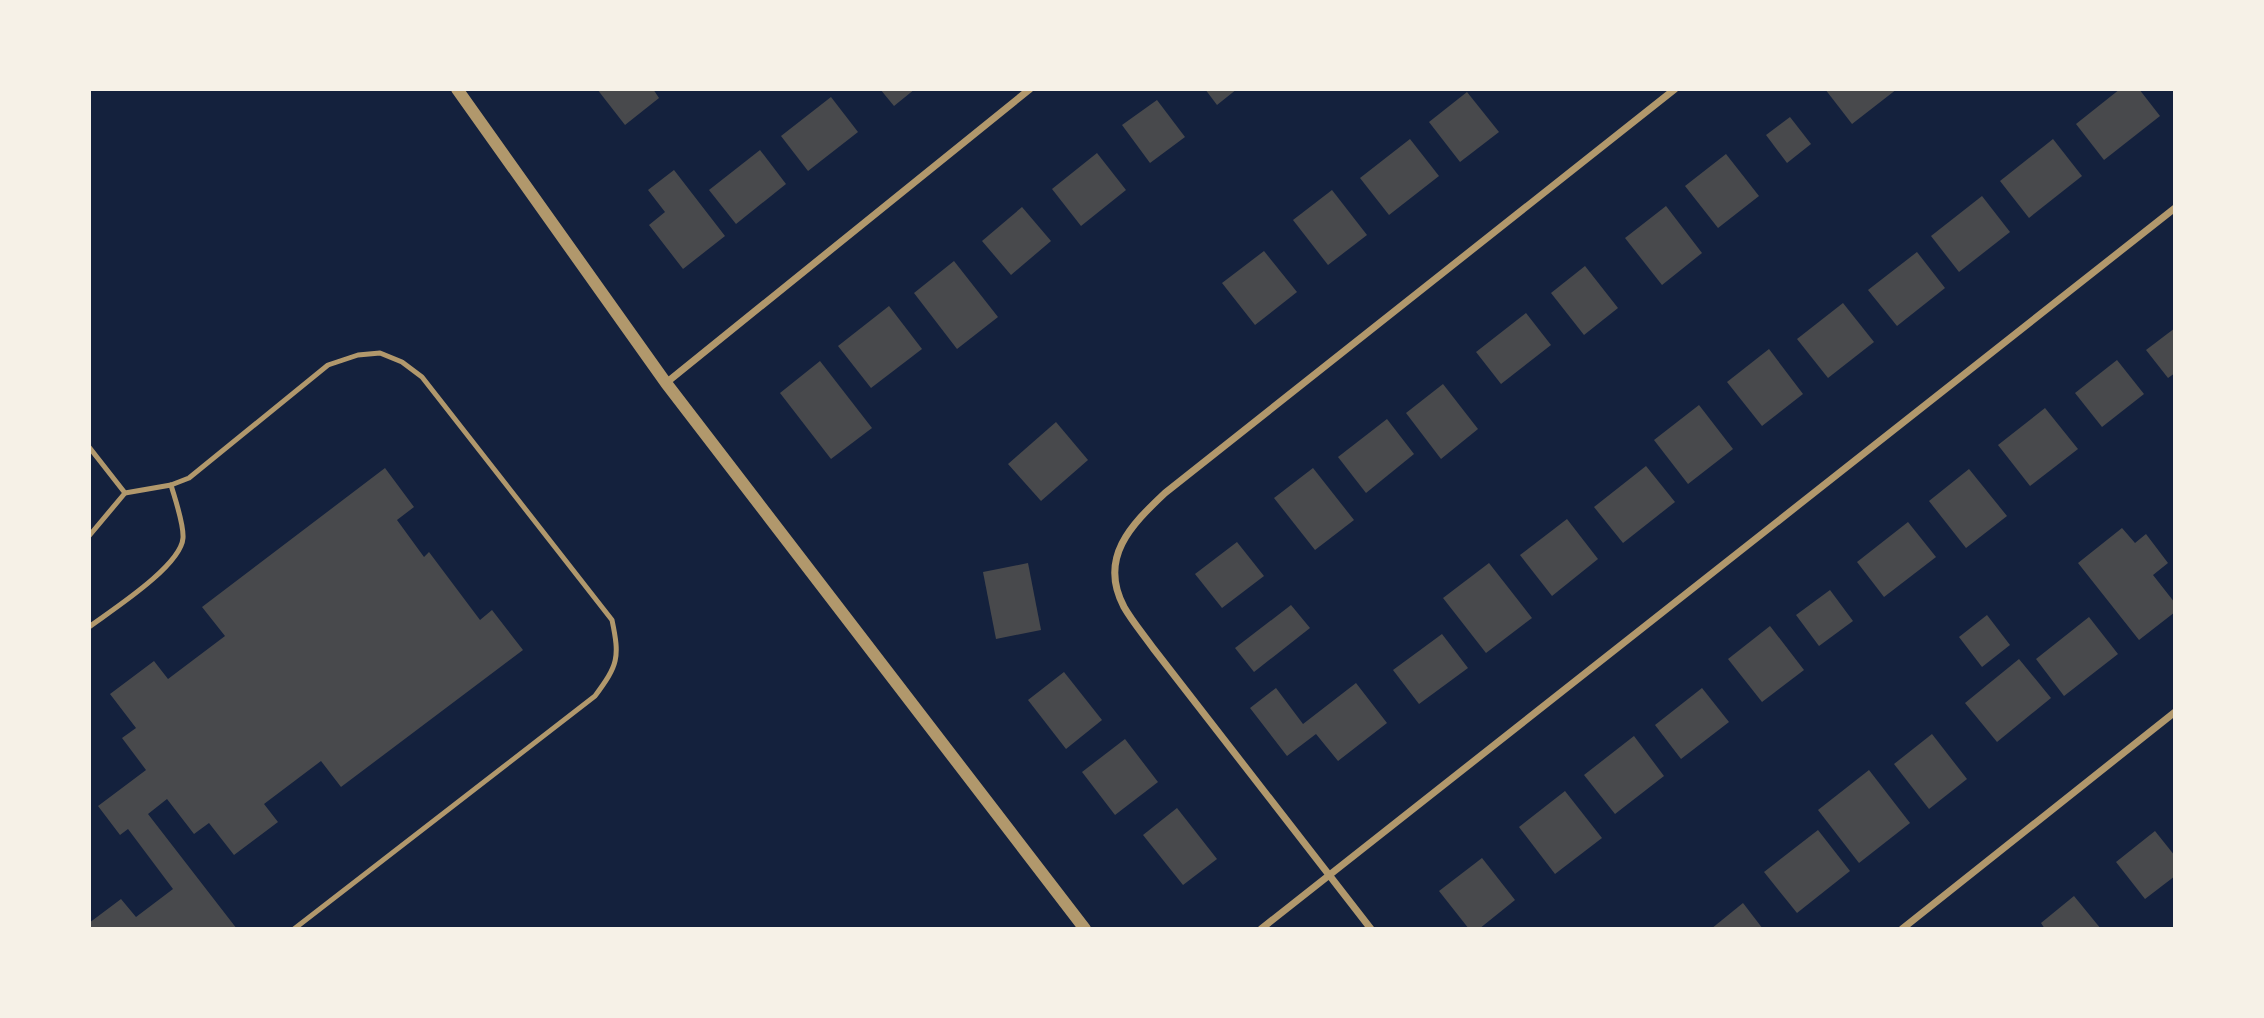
<svg xmlns="http://www.w3.org/2000/svg" width="2264" height="1018" font-family="Commissioner,sans-serif">
	<style>
		.building { fill: #48494c }
		.lines { fill: none; stroke-linecap: round; stroke-linejoin: round }
		.service { stroke: #b1986c; stroke-width: 5 }
		.minor { stroke: #b1986c; stroke-width: 7 }
		.tertiary { stroke: #b1986c; stroke-width: 12 }
	</style>
	<rect width="100%" height="100%" fill="#14213d"/>
	<g class="building">
		<polygon points="597,89 653,89 659,98 625,125"/>
		<polygon points="880,89 915,89 894,106"/>
		<polygon points="1205,89 1237,89 1217,105"/>
		<polygon points="1825,89 1897,89 1852,124"/>
		<polygon points="2120,89 2139,89 2160,116 2104,160 2076,124"/>
		<polygon points="1467,92 1499,132 1460,162 1429,122"/>
		<polygon points="831,97 858,132 808,171 781,136"/>
		<polygon points="1157,100 1185,137 1150,163 1122,125"/>
		<polygon points="1790,117 1811,144 1787,163 1766,135"/>
		<polygon points="1410,139 1439,176 1389,215 1360,178"/>
		<polygon points="2053,139 2082,176 2029,218 2000,181"/>
		<polygon points="760,150 786,184 736,224 709,190"/>
		<polygon points="1097,153 1126,190 1081,226 1052,189"/>
		<polygon points="1726,154 1759,196 1718,228 1685,186"/>
		<polygon points="674,170 725,236 683,269 649,225 665,212 648,190"/>
		<polygon points="1332,190 1367,235 1328,265 1293,220"/>
		<polygon points="1982,196 2010,232 1959,272 1931,236"/>
		<polygon points="1666,206 1702,253 1662,285 1625,238"/>
		<polygon points="1022,207 1051,241 1011,275 982,241"/>
		<polygon points="1264,251 1297,292 1255,325 1222,283"/>
		<polygon points="1917,252 1945,288 1897,326 1868,290"/>
		<polygon points="954,261 998,317 957,349 914,293"/>
		<polygon points="1585,266 1618,308 1584,335 1551,293"/>
		<polygon points="1843,303 1874,342 1828,378 1797,339"/>
		<polygon points="889,306 922,349 871,388 838,346"/>
		<polygon points="1526,313 1551,345 1501,384 1476,352"/>
		<polygon points="2175,328 2175,373 2168,378 2146,350"/>
		<polygon points="1769,349 1803,394 1762,426 1727,382"/>
		<polygon points="2117,360 2144,394 2102,427 2075,393"/>
		<polygon points="820,361 872,428 831,459 780,393"/>
		<polygon points="1443,384 1478,429 1441,459 1406,413"/>
		<polygon points="1699,405 1733,449 1688,484 1654,440"/>
		<polygon points="2045,408 2078,449 2030,486 1998,445"/>
		<polygon points="1387,419 1414,454 1366,493 1338,457"/>
		<polygon points="1056,422 1088,460 1041,501 1008,464"/>
		<polygon points="1646,466 1675,502 1623,543 1594,507"/>
		<polygon points="385,468 414,507 397,520 424,557 429,552 480,620 492,610 523,650 341,787 321,761 264,804 278,822 234,855 209,823 194,834 167,799 148,814 237,929 89,929 89,923 121,899 136,917 173,889 128,829 120,835 98,806 146,770 122,738 136,728 110,694 154,661 168,679 225,636 202,607"/>
		<polygon points="1313,468 1354,520 1315,550 1274,498"/>
		<polygon points="1969,469 2007,516 1966,548 1929,501"/>
		<polygon points="1567,519 1598,559 1552,596 1520,555"/>
		<polygon points="1908,522 1936,557 1884,597 1857,562"/>
		<polygon points="2122,528 2135,543 2146,534 2168,563 2153,575 2175,603 2175,612 2139,640 2078,563"/>
		<polygon points="1237,542 1264,576 1222,608 1195,574"/>
		<polygon points="1028,563 1041,630 996,639 983,572"/>
		<polygon points="1489,563 1532,618 1486,653 1443,598"/>
		<polygon points="1830,590 1853,621 1819,646 1796,615"/>
		<polygon points="1291,605 1310,628 1254,672 1235,648"/>
		<polygon points="1987,615 2010,645 1982,667 1959,637"/>
		<polygon points="2089,617 2118,654 2064,696 2036,659"/>
		<polygon points="1770,626 1804,670 1762,702 1728,659"/>
		<polygon points="1442,634 1468,668 1419,704 1393,670"/>
		<polygon points="2019,659 2051,698 1997,742 1965,703"/>
		<polygon points="1064,672 1102,720 1066,749 1028,700"/>
		<polygon points="1356,683 1387,723 1338,761 1316,734 1287,756 1250,708 1276,688 1303,724"/>
		<polygon points="1702,688 1729,722 1681,759 1655,725"/>
		<polygon points="1932,734 1967,779 1929,809 1894,764"/>
		<polygon points="1634,736 1664,776 1615,814 1584,775"/>
		<polygon points="1125,739 1158,782 1115,815 1082,772"/>
		<polygon points="1869,770 1910,823 1859,863 1818,810"/>
		<polygon points="1565,791 1602,838 1555,874 1519,827"/>
		<polygon points="1177,808 1217,859 1183,885 1143,835"/>
		<polygon points="1818,830 1850,871 1797,913 1764,872"/>
		<polygon points="2155,831 2175,856 2175,876 2145,899 2116,862"/>
		<polygon points="1482,858 1515,900 1479,929 1469,929 1439,891"/>
		<polygon points="2074,896 2101,929 2045,929 2041,923"/>
		<polygon points="1743,903 1763,929 1711,929"/>
	</g>
	<g class="lines">
		<g class="service">
			<polyline points="89,447 125,493 89,536"/>
			<path d="M125,493l46,-8 18,-7 139,-113 30,-10 22,-2 22,9 20,15 190,243c8,38 6,45 -17,76l-301,233"/>
			<path d="M89,627c23,-17 92,-61 94,-89 1,-14 -8,-39 -12,-53"/>
		</g>
		<g class="minor">
			<polyline points="666,383 1030,89"/>
			<polyline points="1261,929 2175,208"/>
			<path d="M1371,929l-218,-281c-10,-14 -21,-27 -29,-41 -26,-49 7,-82 41,-114l510,-404"/>
			<polyline points="1902,929 2175,712"/>
		</g>
		<polyline class="tertiary" points="457,89 666,383 1085,929"/>
	</g>
	<rect width="2264" height="1018" fill="none" stroke="#f6f1e7" stroke-width="182"/>
</svg>
